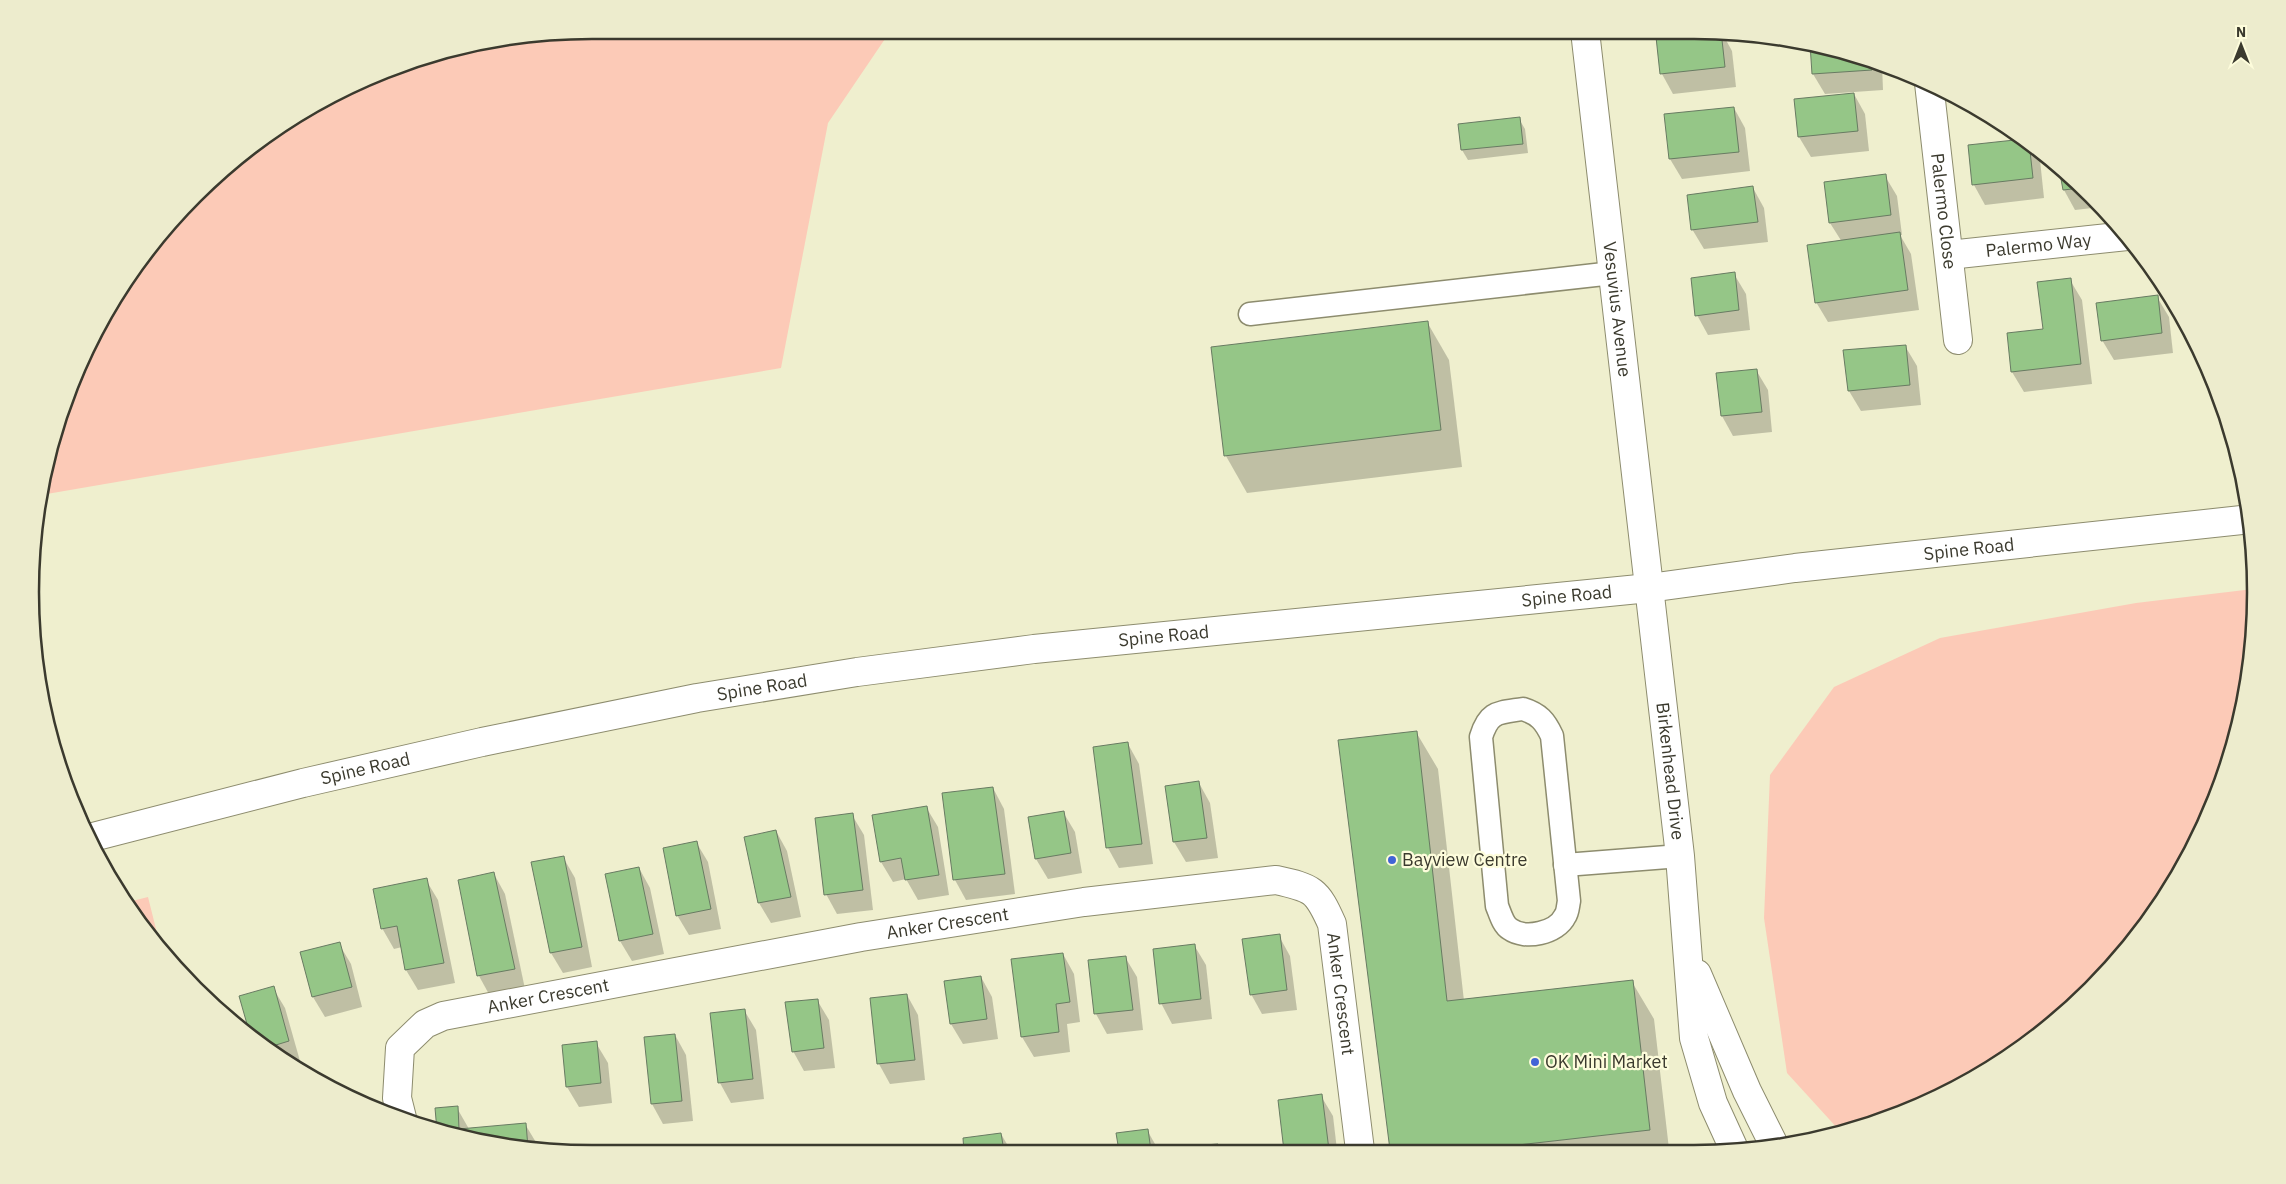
<svg xmlns="http://www.w3.org/2000/svg" width="2286" height="1184" font-family="'IBM Plex Sans',sans-serif">
	<style>
		.green { fill: #fccab7 }
		.shadow { fill: #0003 }
		.building { fill: #95c687; stroke: #687b62 }
		.lines { fill: none; stroke-linecap: round; stroke-linejoin: round }
		.lane-casing { stroke: #8d8c6e; stroke-width: 25 }
		.street-casing { stroke: #8d8c6e; stroke-width: 30 }
		.secondary-casing { stroke: #8d8c6e; stroke-width: 30 }
		.lane { stroke: #fff; stroke-width: 22 }
		.street { stroke: #fff; stroke-width: 28 }
		.secondary { stroke: #fff; stroke-width: 28 }
		.poi-dot { fill: #4264d6; stroke: #fdfcdb; stroke-width: 2 }
		.labels { text-anchor: middle; stroke-width: 4.5; stroke-linejoin: round; paint-order: stroke }
		.street-label { font-size: 18px; fill: #3b3a2e; stroke: #fdfcdb }
		.poi-label { font-size: 18px; fill: #3b3a2e; stroke: #fdfcdb; text-anchor: start }
		.rim { fill: none; stroke: #3b3a2e; stroke-width: 2.5 }
	</style>
	<rect width="100%" height="100%" fill="#efefce"/>
	<g class="green">
		<polygon points="592,30 891,30 828,123 781,368 41,495 49,447 73,377 125,280 170,221 250,146 311,105 411,60 483,41"/>
		<polygon points="2253,589 2255,629 2237,738 2198,841 2116,963 2006,1059 1909,1111 1839,1130 1787,1073 1764,918 1770,775 1834,687 1940,638 2136,603"/>
		<polygon points="148,897 161,949 124,903"/>
	</g>
	<g class="shadow">
		<polygon points="1721,31 1732,51 1736,87 1673,94 1662,74"/>
		<polygon points="1840,49 1882,65 1883,90 1825,94 1813,74"/>
		<polygon points="1854,94 1865,114 1869,151 1811,157 1799,137"/>
		<polygon points="1734,108 1745,128 1750,171 1682,179 1670,159 1666,115"/>
		<polygon points="1519,119 1525,129 1528,153 1468,160 1462,150"/>
		<polygon points="2026,140 2040,160 2044,198 1985,205 1974,185 1969,146"/>
		<polygon points="2061,169 2101,207 2075,210 2064,190"/>
		<polygon points="1885,176 1897,196 1902,235 1900,235 1911,254 1919,310 1828,322 1816,302 1842,242 1830,223"/>
		<polygon points="1753,188 1764,208 1768,242 1704,249 1692,229"/>
		<polygon points="1734,274 1746,294 1750,330 1708,335 1697,315"/>
		<polygon points="2070,280 2082,300 2092,384 2024,392 2012,372 2044,330"/>
		<polygon points="2157,297 2169,317 2173,353 2114,360 2102,340"/>
		<polygon points="1427,322 1449,360 1462,467 1247,493 1226,456"/>
		<polygon points="1905,346 1917,366 1921,405 1861,411 1849,391"/>
		<polygon points="1756,370 1768,390 1772,432 1733,436 1722,416"/>
		<polygon points="1416,732 1438,769 1464,1001 1632,982 1654,1019 1669,1149 1392,1150 1339,741"/>
		<polygon points="1128,744 1139,764 1153,864 1119,868 1108,848"/>
		<polygon points="1199,783 1210,803 1218,858 1186,862 1174,842 1167,787"/>
		<polygon points="993,788 1004,809 1015,894 966,900 955,880 943,794"/>
		<polygon points="926,807 938,827 949,895 918,900 906,879 893,882 881,862"/>
		<polygon points="1063,812 1075,832 1082,873 1048,879 1036,859 1030,818"/>
		<polygon points="852,815 864,835 873,910 837,914 826,894"/>
		<polygon points="776,831 787,851 801,917 771,923 759,903 745,838"/>
		<polygon points="696,842 708,862 721,929 689,935 677,915"/>
		<polygon points="563,857 575,878 592,967 563,973 551,953 533,863"/>
		<polygon points="639,868 650,888 664,954 632,961 620,941 606,875"/>
		<polygon points="494,874 505,894 525,989 490,996 479,976 459,881"/>
		<polygon points="426,880 438,900 455,983 418,990 406,970 402,947 394,949 382,928"/>
		<polygon points="1279,936 1290,956 1297,1010 1262,1014 1251,994"/>
		<polygon points="339,944 351,964 362,1007 325,1017 313,997 301,953"/>
		<polygon points="1194,945 1206,965 1212,1019 1172,1024 1161,1003"/>
		<polygon points="1063,954 1074,974 1080,1022 1067,1024 1070,1052 1034,1057 1022,1037 1012,960"/>
		<polygon points="1125,957 1137,977 1143,1030 1107,1034 1096,1014 1090,961"/>
		<polygon points="981,977 992,997 998,1039 963,1044 951,1024"/>
		<polygon points="273,988 285,1008 300,1061 292,1064 252,1039 240,997"/>
		<polygon points="907,995 918,1015 925,1080 890,1084 879,1064"/>
		<polygon points="817,1000 829,1020 835,1068 804,1071 793,1051"/>
		<polygon points="744,1010 756,1030 764,1099 731,1103 720,1083 712,1014"/>
		<polygon points="675,1035 686,1055 693,1121 663,1124 652,1104"/>
		<polygon points="596,1043 608,1063 612,1103 579,1107 567,1087"/>
		<polygon points="1321,1096 1333,1116 1337,1150 1286,1151"/>
		<polygon points="457,1108 469,1129 525,1124 537,1144 537,1150 439,1132 437,1109"/>
		<polygon points="1147,1130 1159,1151 1120,1151 1117,1134"/>
		<polygon points="1001,1134 1011,1151 966,1152"/>
	</g>
	<g class="building">
		<polygon points="1705,31 1721,31 1725,67 1660,74 1656,37"/>
		<polygon points="1810,44 1840,49 1872,61 1872,70 1812,74"/>
		<polygon points="1854,93 1858,131 1798,137 1794,99"/>
		<polygon points="1734,107 1739,152 1669,159 1664,114"/>
		<polygon points="1520,117 1523,144 1461,150 1458,124"/>
		<polygon points="2024,139 2029,142 2033,178 1972,185 1968,145"/>
		<polygon points="2059,168 2081,188 2063,190"/>
		<polygon points="1886,174 1891,215 1829,223 1824,182"/>
		<polygon points="1753,186 1758,222 1691,230 1687,195"/>
		<polygon points="1900,232 1908,290 1815,303 1807,245"/>
		<polygon points="1735,272 1739,310 1695,316 1691,278"/>
		<polygon points="2071,278 2081,364 2011,372 2007,333 2043,329 2037,282"/>
		<polygon points="2158,295 2162,333 2101,341 2096,303"/>
		<polygon points="1428,321 1441,430 1224,456 1211,347"/>
		<polygon points="1906,345 1910,385 1848,391 1843,350"/>
		<polygon points="1757,369 1762,412 1721,416 1716,373"/>
		<polygon points="1417,731 1447,1001 1633,980 1650,1130 1474,1150 1390,1150 1338,740"/>
		<polygon points="1128,742 1142,844 1106,848 1093,747"/>
		<polygon points="1199,781 1207,838 1173,842 1165,786"/>
		<polygon points="993,787 1005,874 953,880 942,793"/>
		<polygon points="927,806 939,875 905,880 901,858 880,862 872,815"/>
		<polygon points="1064,811 1071,853 1035,859 1028,817"/>
		<polygon points="853,813 863,890 824,895 815,818"/>
		<polygon points="776,830 791,897 758,903 744,837"/>
		<polygon points="697,841 711,909 676,916 663,848"/>
		<polygon points="564,856 582,947 550,953 531,862"/>
		<polygon points="639,867 653,934 619,941 605,874"/>
		<polygon points="494,872 515,969 477,976 458,880"/>
		<polygon points="427,878 444,963 405,970 397,926 381,929 373,889"/>
		<polygon points="1280,934 1287,990 1250,995 1242,939"/>
		<polygon points="340,942 352,987 312,997 300,952"/>
		<polygon points="1195,944 1201,999 1159,1004 1153,949"/>
		<polygon points="1063,953 1070,1002 1056,1004 1059,1032 1021,1037 1011,959"/>
		<polygon points="1126,956 1133,1010 1094,1014 1088,960"/>
		<polygon points="981,976 987,1019 950,1024 944,981"/>
		<polygon points="274,986 289,1041 266,1048 251,1038 239,996"/>
		<polygon points="907,994 915,1060 877,1064 870,998"/>
		<polygon points="818,999 824,1048 792,1052 785,1002"/>
		<polygon points="745,1009 753,1079 718,1083 710,1013"/>
		<polygon points="675,1034 682,1101 651,1104 644,1037"/>
		<polygon points="597,1041 601,1083 566,1087 562,1045"/>
		<polygon points="341,1085 344,1096 331,1088"/>
		<polygon points="1322,1094 1329,1150 1284,1151 1278,1100"/>
		<polygon points="458,1106 459,1129 526,1123 528,1148 447,1135 437,1131 435,1108"/>
		<polygon points="1148,1129 1151,1151 1119,1151 1116,1133"/>
		<polygon points="1001,1133 1004,1151 964,1152 963,1138"/>
		<polygon points="1218,1144 1218,1151 1178,1151 1177,1147"/>
		<polygon points="1081,1147 1081,1151 1047,1151"/>
	</g>
	<g class="lines">
		<g class="lane-casing">
			<g id="lane">
				<polyline points="1250,314 1613,273"/>
				<path d="M1523,709c16,5 22,12 29,27l17,165c-1,4 -1,11 -4,15 -8,17 -40,24 -55,13 -7,-4 -10,-16 -13,-23l-16,-169c8,-26 17,-24 42,-28z"/>
				<polyline points="1565,865 1680,856"/>
			</g>
		</g>
		<g class="street-casing">
			<g id="street">
				<path id="s1" d="M1585,31l95,825 14,182 19,65 21,46"/>
				<path id="s2" d="M1929,83l29,257"/>
				<path id="s3" d="M1949,255l178,-19"/>
				<polyline points="1697,974 1747,1091 1775,1147"/>
				<path id="s4" d="M402,1118l-5,-20 3,-50 25,-24 18,-8 418,-79 223,-35 192,-22c37,8 41,10 56,44l28,226"/>
			</g>
		</g>
		<g class="secondary-casing">
			<g id="secondary">
				<path id="s5" d="M89,838l214,-55 179,-41 215,-44 160,-26 177,-23 615,-61 146,-20 456,-49"/>
			</g>
		</g>
		<use href="#lane" class="lane"/>
		<use href="#street" class="street"/>
		<use href="#secondary" class="secondary"/>
	</g>
	<g class="poi-dot">
		<circle cx="1392" cy="860" r="5"/>
		<circle cx="1535" cy="1062" r="5"/>
	</g>
	<g class="labels">
		<g class="street-label">
			<text dy="6" stroke="none"><textPath href="#s2" startOffset="129">Palermo Close</textPath></text>
			<text dy="6" stroke="none"><textPath href="#s3" startOffset="90">Palermo Way</textPath></text>
			<text dy="6" stroke="none"><textPath href="#s1" startOffset="280">Vesuvius Avenue</textPath></text>
			<text dy="6" stroke="none"><textPath href="#s5" startOffset="1905">Spine Road</textPath></text>
			<text dy="6" stroke="none"><textPath href="#s5" startOffset="1500">Spine Road</textPath></text>
			<text dy="6" stroke="none"><textPath href="#s5" startOffset="1095">Spine Road</textPath></text>
			<text dy="6" stroke="none"><textPath href="#s5" startOffset="690">Spine Road</textPath></text>
			<text dy="6" stroke="none"><textPath href="#s5" startOffset="285">Spine Road</textPath></text>
			<text dy="6" stroke="none"><textPath href="#s1" startOffset="745">Birkenhead Drive</textPath></text>
			<text dy="6" stroke="none"><textPath href="#s4" startOffset="638">Anker Crescent</textPath></text>
			<text dy="6" stroke="none"><textPath href="#s4" startOffset="1116">Anker Crescent</textPath></text>
			<text dy="6" stroke="none"><textPath href="#s4" startOffset="232">Anker Crescent</textPath></text>
		</g>
		<g class="poi-label">
			<text x="1402" y="866">Bayview Centre</text>
			<text x="1545" y="1068">OK Mini Market</text>
		</g>
	</g>
	<path d="M0 0H2286V1184H0ZM592 39H1694A553 553 0 0 1 2247 592V592A553 553 0 0 1 1694 1145H592A553 553 0 0 1 39 592V592A553 553 0 0 1 592 39Z" fill="#edeccd" fill-rule="evenodd"/>
	<path class="rim" d="M592 39H1694A553 553 0 0 1 2247 592V592A553 553 0 0 1 1694 1145H592A553 553 0 0 1 39 592V592A553 553 0 0 1 592 39Z"/>
	<g transform="translate(2241 45)" stroke="#fdfcdb" stroke-width="4" paint-order="stroke">
	<path d="M0-4L9 19L0 12L-9 19Z" fill="#3b3a2e"/>
	<text y="-8" font-size="14" font-weight="bold" text-anchor="middle" fill="#3b3a2e">N</text>
	</g>
</svg>
